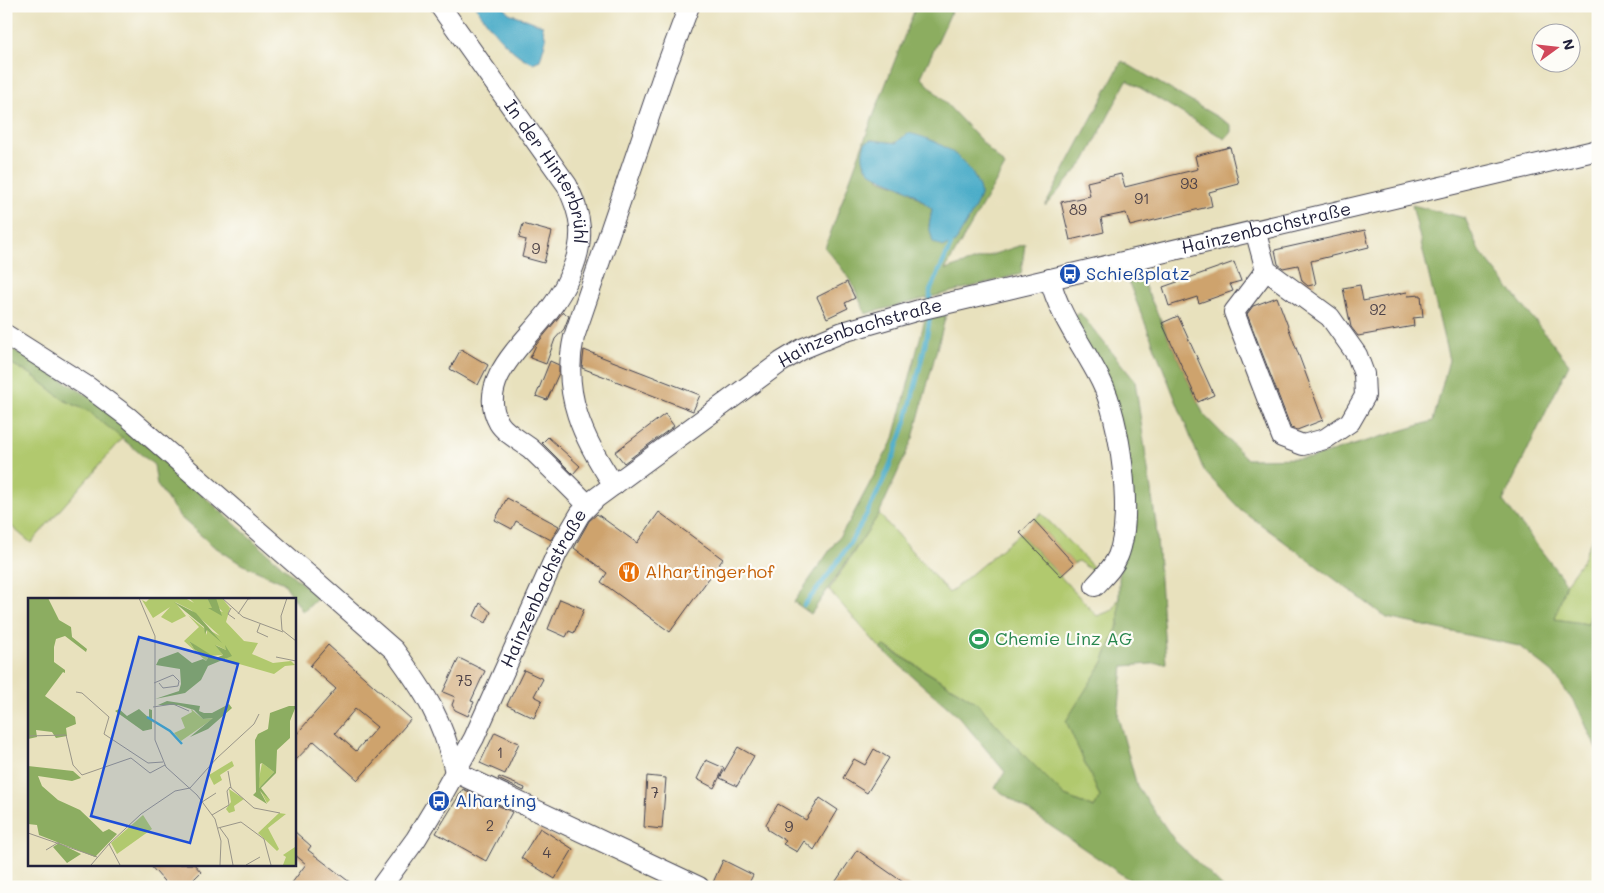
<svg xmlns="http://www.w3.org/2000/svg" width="1604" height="893" font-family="Mali,sans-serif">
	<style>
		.green { fill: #b1c96e; stroke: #6a7654 }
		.forest { fill: #8cad61; stroke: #57684e; fill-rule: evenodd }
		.water { fill: #47aac7; stroke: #346681 }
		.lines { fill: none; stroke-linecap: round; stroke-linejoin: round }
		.stream { stroke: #47aac7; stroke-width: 4.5 }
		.building { fill: #cea36d; fill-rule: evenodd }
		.minor-casing { stroke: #403f4e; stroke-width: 22 }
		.minor { stroke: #fff; stroke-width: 20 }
		.labels { text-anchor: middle; stroke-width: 4.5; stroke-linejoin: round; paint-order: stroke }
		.number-label { font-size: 15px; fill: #4d4248 }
		.street-label { font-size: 18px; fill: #22223b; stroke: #fdfcf7 }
		.transit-label { font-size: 18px; fill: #164399; stroke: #fdfcf7; text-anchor: start }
		.food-label { font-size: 18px; fill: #c56008; stroke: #fdfcf7; text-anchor: start }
		.leisure-label { font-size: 18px; fill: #27864d; stroke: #fdfcf7; text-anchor: start }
		.inset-river { fill: none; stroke: #47aac7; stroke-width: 2.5 }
		.inset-road { fill: none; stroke: #999589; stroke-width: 1 }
		.view { fill: #1d4ed8; fill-opacity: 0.15; stroke: #1d4ed8; stroke-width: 2.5 }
		.inset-edge { fill: none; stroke: #22223b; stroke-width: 2.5 }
	</style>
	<rect width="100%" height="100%" fill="#fdfcf7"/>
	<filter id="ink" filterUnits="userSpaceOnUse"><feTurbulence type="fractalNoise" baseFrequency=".02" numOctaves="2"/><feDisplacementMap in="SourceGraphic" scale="10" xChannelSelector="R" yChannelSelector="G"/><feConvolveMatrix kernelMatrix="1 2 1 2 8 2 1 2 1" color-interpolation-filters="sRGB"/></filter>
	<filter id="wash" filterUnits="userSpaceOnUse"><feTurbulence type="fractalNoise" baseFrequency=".0096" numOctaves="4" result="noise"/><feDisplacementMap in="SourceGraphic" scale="20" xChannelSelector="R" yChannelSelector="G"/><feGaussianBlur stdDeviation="1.12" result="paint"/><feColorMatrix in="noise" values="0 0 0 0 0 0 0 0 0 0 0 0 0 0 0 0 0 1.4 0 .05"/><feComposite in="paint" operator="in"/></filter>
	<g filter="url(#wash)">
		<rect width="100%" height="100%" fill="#e8e1bd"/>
		<g class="green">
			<polygon points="6,361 31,374 64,400 90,412 123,438 31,543 6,522"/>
			<polygon points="1041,513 1096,570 1094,572 1078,561 1074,564 1034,520"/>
			<polygon points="879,514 949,593 1020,533 1097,616 1113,610 1120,595 1119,624 1103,662 1086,691 1086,763 1100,797 1094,808 1065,796 1024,755 976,702 885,646 881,649 829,590"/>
			<polygon points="1598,526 1598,590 1588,624 1554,619 1566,583 1582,561"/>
		</g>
		<g class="forest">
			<path d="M916,6h38l-33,71 84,89 -60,104 80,-26 -4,30 -156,40c-9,-27 -21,-45 -40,-66l46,-126zM908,133l43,112 -22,-19 3,-17 -25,-20 -28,-10 -8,-39 25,3z"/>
			<polygon points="1122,61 1231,125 1231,132 1225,139 1127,80 1085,161 1045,206"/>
			<polygon points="1412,205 1465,218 1479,250 1569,364 1503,501 1566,583 1555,619 1588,624 1598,593 1598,752 1578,708 1553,673 1519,646 1387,618 1240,509 1204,471 1125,273 1137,269 1204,415 1247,459 1311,458 1433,421 1449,360"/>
			<polygon points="1080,313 1135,381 1156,524 1166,663 1123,666 1118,717 1137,786 1175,841 1223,887 1140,887 995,788 1005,772 959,717 881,649 884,646 976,702 1024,755 1065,796 1094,808 1100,797 1066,721 1103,662 1119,624 1119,578 1128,481 1071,318"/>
			<polygon points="946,315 913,438 879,514 811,614 794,602 848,524 894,438 925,319"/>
			<polygon points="6,345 98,402 318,598 303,612 284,583 241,564 212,545 180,517 157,485 154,465 90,412 64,400 31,374 6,361"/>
		</g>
		<g class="water">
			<path d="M475,6h28l6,7 33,12 4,14 -6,21 -7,3c-24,-9 -43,-37 -58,-57z"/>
			<path d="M908,133c28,6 55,21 68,47 2,4 5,10 4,15 -5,16 -17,33 -25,48l-12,4 -10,-5 -4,-16 3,-17c-8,-6 -16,-15 -25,-20 -20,-11 -53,-13 -42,-46l6,-3 25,3z"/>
		</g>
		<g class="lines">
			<g class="stream">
				<polyline points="930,302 930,291 951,245"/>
				<path d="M804,605c44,-50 78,-112 99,-175 6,-16 9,-34 14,-51 5,-23 12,-44 13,-67"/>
			</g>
		</g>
		<g id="blocks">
			<g class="building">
				<polygon points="1230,147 1239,184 1209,192 1212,206 1130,226 1126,213 1101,218 1104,232 1070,240 1061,202 1090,196 1087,182 1121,174 1125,187 1169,176 1198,169 1195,156"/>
				<polygon points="523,224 552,232 544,263 522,257 526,240 519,238"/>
				<polygon points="1365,230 1369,247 1311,261 1316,284 1308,286 1302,281 1298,265 1283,268 1278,264 1275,250"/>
				<polygon points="1234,262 1241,281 1230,284 1233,291 1199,303 1197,297 1169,306 1163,287"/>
				<polygon points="847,282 855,298 845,303 848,308 827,318 817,297"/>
				<polygon points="1360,285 1363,301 1407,292 1408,296 1421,295 1423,317 1413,318 1414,326 1358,336 1351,327 1343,288"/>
				<polygon points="1277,297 1323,420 1297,430 1291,428 1247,314 1253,306"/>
				<polygon points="563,312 569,316 564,329 555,339 546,364 530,358 536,345"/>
				<polygon points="1178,316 1214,395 1198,402 1162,323"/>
				<polygon points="461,349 488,365 478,385 450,369"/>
				<polygon points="584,350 700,395 693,411 582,368"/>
				<polygon points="550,361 559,365 559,373 547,400 536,396"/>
				<polygon points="665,414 674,426 624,463 615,452"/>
				<polygon points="548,437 580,466 573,474 542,443"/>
				<polygon points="507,498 559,526 551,540 516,521 512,529 495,520"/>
				<polygon points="659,512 723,559 670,632 601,582 607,573 574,548 589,521 597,514 637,543"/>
				<polygon points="1034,520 1074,564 1061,576 1020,533"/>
				<polygon points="560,599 584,609 574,633 569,631 566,637 548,629"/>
				<polygon points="480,603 491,612 486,623 474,616"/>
				<path d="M328,645l83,74 -53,61 -44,-39 -20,21v-25l42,-48 -26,-23zM355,709l22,18 -21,24 -21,-18z"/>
				<polygon points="459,658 485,671 471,701 474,702 468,716 455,710 452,705 455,697 443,692"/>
				<polygon points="524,670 543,679 534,696 542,700 534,718 507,705"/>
				<polygon points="495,732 519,743 505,774 480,763"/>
				<polygon points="738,747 754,756 737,786 720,778"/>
				<polygon points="874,749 889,758 867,793 843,778 854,759 865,765"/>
				<polygon points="706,760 724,768 714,788 697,779"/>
				<polygon points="647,776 666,778 662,829 644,827"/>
				<polygon points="499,777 525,788 524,791 498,779"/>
				<polygon points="463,789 512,812 486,861 436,833"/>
				<polygon points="820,798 838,810 814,850 804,841 797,852 783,844 786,841 768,830 766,824 778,804 806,820"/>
				<polygon points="540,828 573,849 555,879 521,858"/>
				<polygon points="294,831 311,846 308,850 356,887 289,887 306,864 294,854"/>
				<polygon points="857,850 910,887 832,887"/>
				<polygon points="723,860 753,875 747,887 711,887"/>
				<polygon points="149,864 194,864 201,872 186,887 169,887"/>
			</g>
		</g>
	</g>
	<g filter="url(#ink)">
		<use href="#blocks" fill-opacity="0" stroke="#403f4e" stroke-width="1"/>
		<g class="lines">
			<g class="minor-casing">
				<g id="minor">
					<path id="s1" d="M440,6l127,179c6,14 12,27 13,43 2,29 -15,62 -32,84 -22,30 -73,69 -49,111 6,10 22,18 32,26 19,18 38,37 57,56"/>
					<polyline points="1255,230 1266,270 1330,317 1357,355 1364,374 1365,396 1350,422 1325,439 1303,445 1282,437 1234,312 1266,270"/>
					<path d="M1050,279c9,37 34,68 51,102 19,37 33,136 17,175 -5,12 -14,20 -23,30"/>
					<path d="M6,335l82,52 40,30 266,233c31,42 49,70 61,122l244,115"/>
					<path d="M614,485c-31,-46 -53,-92 -40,-148l90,-264 25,-67"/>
					<path id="s2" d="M381,887l35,-48 23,-38 35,-63 83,-185 23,-39 16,-16 185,-136 23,-14 39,-16 76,-22 679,-160"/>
				</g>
			</g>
			<use href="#minor" class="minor"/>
		</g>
	</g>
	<defs>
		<g id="bus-disc" transform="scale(1.125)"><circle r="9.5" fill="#1a4fb4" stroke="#fdfcf7"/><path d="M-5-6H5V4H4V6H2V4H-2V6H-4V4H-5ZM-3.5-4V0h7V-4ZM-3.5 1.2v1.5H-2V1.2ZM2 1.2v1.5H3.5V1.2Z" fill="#fff"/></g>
		<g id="restaurant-disc" transform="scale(1.125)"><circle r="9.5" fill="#e8710a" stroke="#fdfcf7"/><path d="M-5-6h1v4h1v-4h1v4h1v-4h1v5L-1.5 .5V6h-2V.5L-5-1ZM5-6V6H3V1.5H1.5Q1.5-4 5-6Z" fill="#fff"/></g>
		<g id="stadium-disc" transform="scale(1.125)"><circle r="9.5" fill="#2e9e5b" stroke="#fdfcf7"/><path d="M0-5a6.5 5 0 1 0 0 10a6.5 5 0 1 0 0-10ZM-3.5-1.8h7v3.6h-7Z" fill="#fff"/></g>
	</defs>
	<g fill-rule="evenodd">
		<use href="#bus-disc" x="1070" y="274"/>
		<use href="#restaurant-disc" x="629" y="572"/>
		<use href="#stadium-disc" x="979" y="639"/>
		<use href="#bus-disc" x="439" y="801"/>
	</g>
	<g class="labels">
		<g class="number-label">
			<text x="1189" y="189">93</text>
			<text x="1142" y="204">91</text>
			<text x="1078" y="215">89</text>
			<text x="536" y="254">9</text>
			<text x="1378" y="315">92</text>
			<text x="464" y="686">75</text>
			<text x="500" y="758">1</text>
			<text x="655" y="798">7</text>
			<text x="490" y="831">2</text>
			<text x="789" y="832">9</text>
			<text x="547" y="858">4</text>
		</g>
		<g class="street-label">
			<text dy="6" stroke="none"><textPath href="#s1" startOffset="199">In der Hinterbrühl</textPath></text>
			<text dy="6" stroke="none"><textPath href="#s2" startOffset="1181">Hainzenbachstraße</textPath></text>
			<text dy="6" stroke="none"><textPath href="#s2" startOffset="761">Hainzenbachstraße</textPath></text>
			<text dy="6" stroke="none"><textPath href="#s2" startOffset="341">Hainzenbachstraße</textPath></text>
		</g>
		<g class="transit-label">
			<text x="1086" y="280">Schießplatz</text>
			<text x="455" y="807">Alharting</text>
		</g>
		<g class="food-label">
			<text x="645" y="578">Alhartingerhof</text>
		</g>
		<g class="leisure-label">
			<text x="995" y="645">Chemie Linz AG</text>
		</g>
	</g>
	<g transform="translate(28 598)">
		<rect width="268" height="268" fill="#e8e1bd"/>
		<path d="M122,0h35l9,5 -5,-5h18l6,11 -5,-2 15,5 -7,-7v-7h6l8,10 -4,14 18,19 14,2 -6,11 21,9 18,-2 4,4 -10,1 -11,8 -49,-14 3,-5 -2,-5 -10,-5 7,10 -13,1 -21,-15 5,8 14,9 -2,3 -22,-20 15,-14 -11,-12 16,13 3,7v-6l13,7 -29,-26 -16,-8 11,14 -14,7 -11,-6 9,-10 -17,11 -11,-18 4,2zM163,111l12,10 11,-1 -33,23 -7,-8 11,-5 -4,-10 11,-6zM204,163l2,5 -14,9 2,5 -8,5 -5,-10zM234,165l12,9 -15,16 11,12 -3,3 -8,-15 -1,-4zM201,191l15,10 -10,7 1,5 -6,2 -3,-4 5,-7zM251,215l7,1 -18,14 11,21 -2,2 -19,-18zM115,217l9,14 -35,25 -6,-11zM267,249v18h-12l3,-8 -3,-2z" fill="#b1c96e"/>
		<path d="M0,0h20l11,22 12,7 1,10 15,12 -1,3 -21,-16 -9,3 -2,8v15l11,8v3l-2,-1 -18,24 30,21 1,7 -10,4 1,8 -11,2 -4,-6 -16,-2 1,7 -9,2zM179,0h9l6,18 -14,-8h4zM146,4l22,11 26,30 -15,-13 -2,4 -1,-7zM161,43l27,17 7,-3 -8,-10 11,5 -1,-5 7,11 -24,10 -7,14 -16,13 -30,6 24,-8 2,-7 -1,-15 -24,-4 3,-6 19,-7 14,11 11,-4 3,2 2,-3 -14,-9zM139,103l33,5 -1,5 5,2h8l17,-9 3,4 -24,21 -18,8 23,-19 -10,1 -9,-9 -16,-5h-20zM261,108h7l-6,15v17l-13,12 -1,23 -15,15 9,12 -10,-9 7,13 -14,-9 3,-3 -1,-52 3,-6 10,-5 2,-16zM234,165l12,9 -15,16 1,-24zM91,111l8,7 12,-7 10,9v-9l3,1v19l-9,2 -28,-20zM0,168l45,5 8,7 -9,3 -34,-5 4,10 16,14 22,10 23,22 6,-3 8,5 -22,23 -56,-22 -2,-10 -9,-1zM31,245l22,11 -14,9 -14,-16z" fill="#8cad61" fill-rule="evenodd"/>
		<path class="inset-river" d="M119,119l23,14 12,13"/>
		<path class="inset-road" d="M111,0l16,38v104l11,27 31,28 18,24 6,22 -1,24M194,0l21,19 40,15M259,0l-6,18 1,14 14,11M203,10l-3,6 7,5M210,16l10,-15 7,-1M232,26l-3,8 11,5M248,59l20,4M126,85l19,-8 6,6 -1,5 -15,2 -4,-5M48,94l6,1 27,24 -5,17 44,29 15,-1M125,109l20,-3 16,7M0,138l38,-1 7,30 9,10 49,-17 19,15 15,-8M200,173l3,17M174,204l14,-9M184,217l17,-10 -2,-14 3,-4 24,21 26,5M190,230l23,-6 23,17 7,26M192,230l8,11 5,26M0,235l69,24M81,246l32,-30 34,-23 15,-3 27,-30 37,-34 5,-10M18,252l13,-8M63,267l18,-21 11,21M218,267l14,-8"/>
		<path class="view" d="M111,39l99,27 -48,179 -99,-27z"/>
		<rect width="268" height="268" class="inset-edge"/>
	</g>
	<rect width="1604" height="893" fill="none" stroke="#fdfcf7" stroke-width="25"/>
	<g transform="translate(1556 48) rotate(75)"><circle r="24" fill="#fdfcf7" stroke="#a5a5ac"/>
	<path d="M0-4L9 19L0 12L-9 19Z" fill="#d1495b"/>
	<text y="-8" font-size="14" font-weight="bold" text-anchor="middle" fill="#22223b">N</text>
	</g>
</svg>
